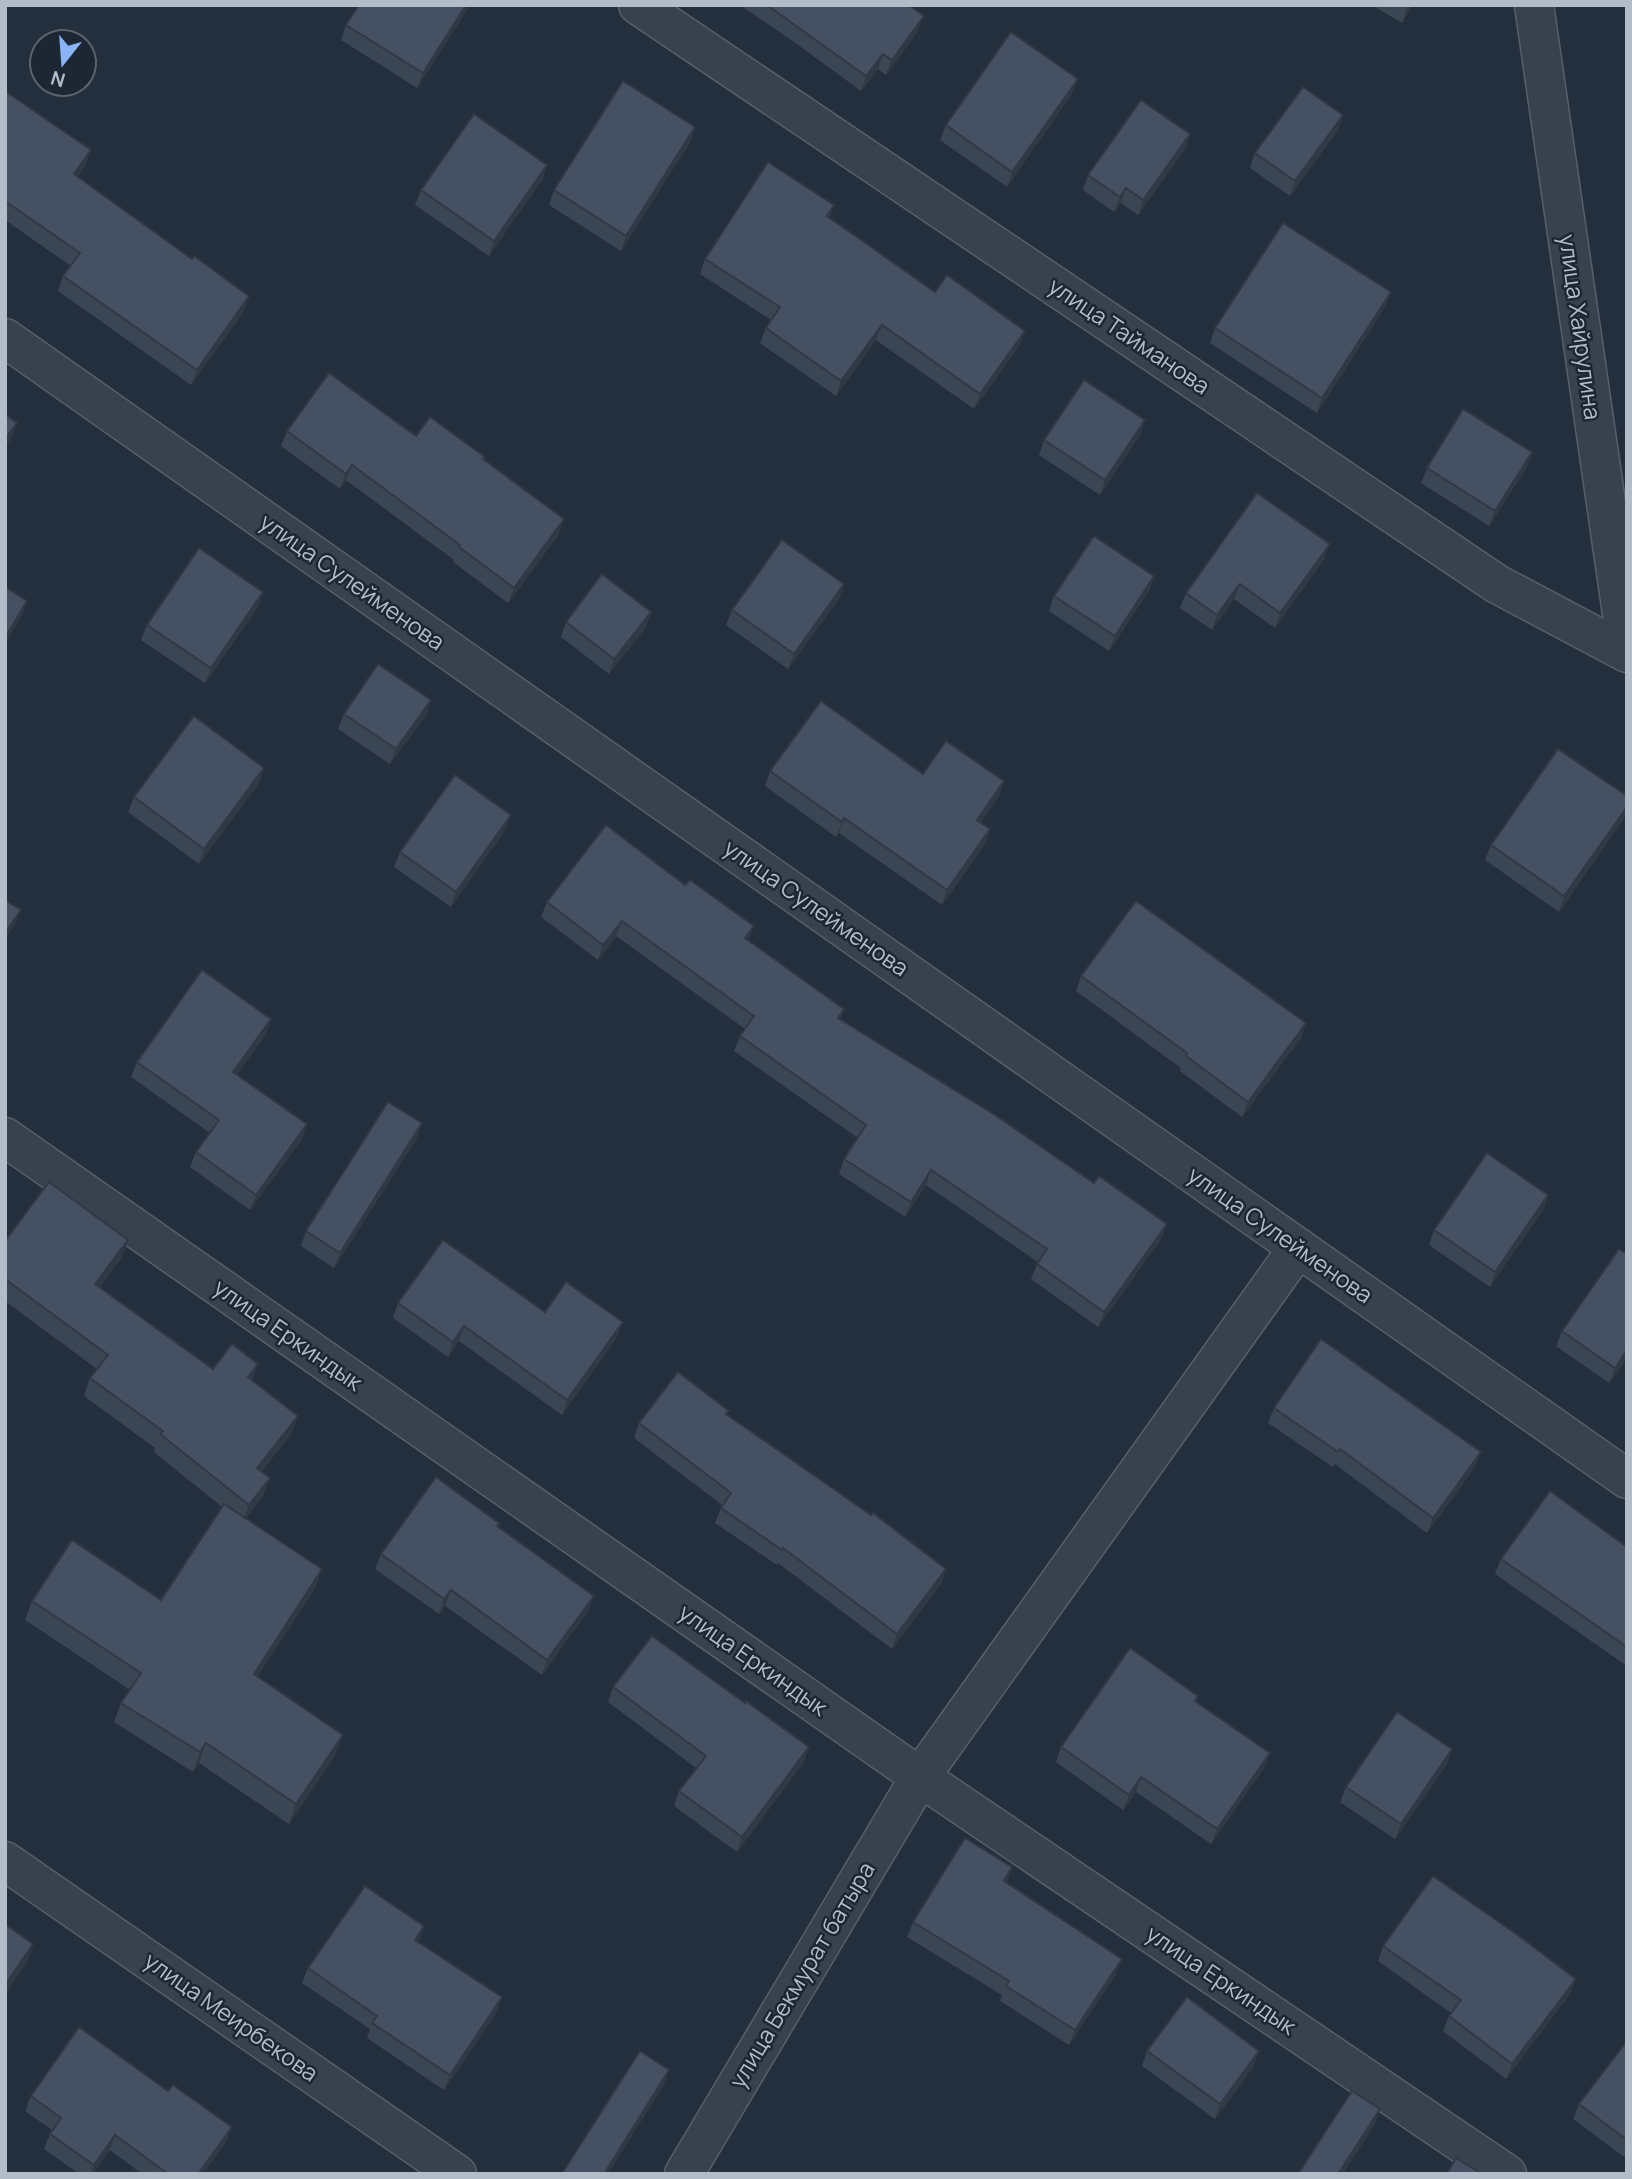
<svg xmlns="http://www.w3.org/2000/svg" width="1632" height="2179" font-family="Manrope,sans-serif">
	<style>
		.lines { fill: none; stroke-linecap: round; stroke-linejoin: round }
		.minor-casing { stroke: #565f6c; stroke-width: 41 }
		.minor { stroke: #38414e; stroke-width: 38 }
		.wall { fill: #3b4654 }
		.shaded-wall { fill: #303945 }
		.building { fill: #455162; stroke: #303945; stroke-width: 2 }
		.labels { text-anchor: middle; stroke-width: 5; stroke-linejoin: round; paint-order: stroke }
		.street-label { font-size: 23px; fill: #b4bcc9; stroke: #1d2633 }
	</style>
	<rect width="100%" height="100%" fill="#242f3e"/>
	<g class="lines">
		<g class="minor-casing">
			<g id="minor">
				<polyline points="638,5 1497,584 1627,653"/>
				<polyline points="1534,5 1627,648"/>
				<polyline points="5,338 1627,1479"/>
				<polyline points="5,1137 920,1777 1507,2174"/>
				<polyline points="5,1861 457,2174"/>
				<polyline points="684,2174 920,1777 1298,1248"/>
			</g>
		</g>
		<use href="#minor" class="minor"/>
	</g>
	<g class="wall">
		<polygon points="359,5 470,5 417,88 341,40 346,25"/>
		<polygon points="740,5 909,5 918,31 886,75 878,69 861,91 794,42"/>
		<polygon points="1372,5 1412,5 1402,23"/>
		<polygon points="5,91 91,150 85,165 78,176 244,311 191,385 58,291 63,276 71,266 5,220"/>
		<polygon points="1072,94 1007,187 940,140 946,125"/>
		<polygon points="1343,115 1338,130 1290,196 1250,168 1255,153"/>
		<polygon points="695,127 690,142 621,251 549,205 554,190"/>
		<polygon points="1190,134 1185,149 1138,215 1121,203 1114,212 1083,190 1088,175"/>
		<polygon points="547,165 542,180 489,256 415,205 421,190"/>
		<polygon points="834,205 829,218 935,292 1025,331 1019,346 974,409 876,340 836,396 760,343 766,328 771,320 700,274 705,259"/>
		<polygon points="1385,307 1317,413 1210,343 1215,328"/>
		<polygon points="1145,420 1140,435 1100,495 1039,455 1044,440"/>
		<polygon points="287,431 416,436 485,457 484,459 559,534 508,603 453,562 454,560 346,480 340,489 281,446"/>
		<polygon points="1527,467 1489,526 1421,483 1427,468"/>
		<polygon points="1324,559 1275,628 1234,599 1212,630 1180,608 1186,593"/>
		<polygon points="1154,576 1149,591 1109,651 1049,611 1054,596"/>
		<polygon points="844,584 839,599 788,669 726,625 732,610"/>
		<polygon points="258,607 205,683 141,640 147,625"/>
		<polygon points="651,612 646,627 609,674 561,637 566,622"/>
		<polygon points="431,700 426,715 390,764 338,729 344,714"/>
		<polygon points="770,771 923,774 1004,781 999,796 981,822 990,829 985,844 942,905 839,833 836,837 765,786"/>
		<polygon points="259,783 199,864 128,812 134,797"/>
		<polygon points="1626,815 1559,912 1485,860 1491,845"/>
		<polygon points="505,830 451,907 394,867 400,852"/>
		<polygon points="685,885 754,926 748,940 844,1009 840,1019 1094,1183 1167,1224 1161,1239 1098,1327 1031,1279 1038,1262 926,1185 905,1217 839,1174 844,1159 858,1138 734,1051 740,1036 745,1029 616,936 598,960 541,917 547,902"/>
		<polygon points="1081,976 1306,1023 1301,1038 1242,1117 1180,1071 1181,1068 1076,991"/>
		<polygon points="271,1019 266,1034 237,1074 302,1139 250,1210 190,1167 196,1152 210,1133 131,1077 137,1062"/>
		<polygon points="417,1138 334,1268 301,1246 306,1231"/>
		<polygon points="1548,1195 1543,1210 1490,1287 1429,1245 1434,1230"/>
		<polygon points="5,1241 122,1257 100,1287 213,1369 252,1380 298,1416 291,1434 262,1471 264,1495 245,1519 322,1569 315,1588 257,1676 336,1754 289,1824 199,1763 193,1772 114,1722 121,1703 130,1690 25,1620 32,1601 161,1600 222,1507 154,1452 155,1448 84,1396 90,1378 97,1369 5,1301"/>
		<polygon points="398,1303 545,1312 617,1337 562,1415 459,1341 448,1357 393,1318"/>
		<polygon points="1562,1331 1627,1358 1609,1383 1556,1346"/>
		<polygon points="1274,1408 1475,1467 1427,1533 1335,1464 1333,1467 1268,1423"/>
		<polygon points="729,1411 727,1415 946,1569 941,1584 892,1649 778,1563 777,1565 715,1523 722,1505 634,1438 639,1423"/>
		<polygon points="498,1527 594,1596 588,1611 542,1675 445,1606 439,1614 375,1569 381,1554"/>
		<polygon points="1627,1547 1627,1666 1495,1574 1501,1559"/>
		<polygon points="613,1687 804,1762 737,1852 674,1806 679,1791 696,1768 608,1702"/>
		<polygon points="1198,1696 1196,1702 1270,1753 1264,1768 1211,1844 1136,1792 1123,1810 1056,1762 1061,1747"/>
		<polygon points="1447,1764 1395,1839 1340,1802 1346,1787"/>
		<polygon points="1007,1883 1116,1974 1069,2045 1000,2001 1002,1995 907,1937 913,1922"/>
		<polygon points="418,1942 497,2012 444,2090 367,2038 370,2029 302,1983 308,1968"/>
		<polygon points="1383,1946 1570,1994 1506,2079 1443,2031 1449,2016 1451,2013 1378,1961"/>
		<polygon points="1627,2041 1627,2159 1573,2119 1579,2104"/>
		<polygon points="1147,2051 1254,2066 1215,2119 1142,2066"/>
		<polygon points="168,2091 232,2127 226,2142 203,2174 142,2174 110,2150 93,2174 79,2174 44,2149 50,2134 52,2130 25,2111 31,2096"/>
	</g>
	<g class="shaded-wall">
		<polygon points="466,5 470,5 417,88 423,73"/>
		<polygon points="1409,5 1412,5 1402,23 1407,8"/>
		<polygon points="924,16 918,31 886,75 892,60"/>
		<polygon points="883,54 878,69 861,91 866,76"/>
		<polygon points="1078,79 1072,94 1007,187 1012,172"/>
		<polygon points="1343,115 1338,130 1290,196 1295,181"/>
		<polygon points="695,127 690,142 621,251 626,236"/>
		<polygon points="1190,134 1185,149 1138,215 1143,200"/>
		<polygon points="91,150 85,165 69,189 74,174"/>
		<polygon points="547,165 542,180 489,256 494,241"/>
		<polygon points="1126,188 1121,203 1114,212 1120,197"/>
		<polygon points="1391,292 1385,307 1317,413 1322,398"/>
		<polygon points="249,296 244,311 191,385 197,370"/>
		<polygon points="882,325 876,340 836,396 841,381"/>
		<polygon points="1025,331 1019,346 974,409 980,394"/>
		<polygon points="1145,420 1140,435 1100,495 1105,480"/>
		<polygon points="17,423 12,438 5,447 5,439"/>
		<polygon points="1532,452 1527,467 1489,526 1495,511"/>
		<polygon points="352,465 346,480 340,489 346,474"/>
		<polygon points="564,519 559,534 508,603 514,588"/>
		<polygon points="1330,544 1324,559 1275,628 1280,613"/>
		<polygon points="1154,576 1149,591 1109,651 1115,636"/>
		<polygon points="844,584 839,599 788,669 794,654"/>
		<polygon points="1240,584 1234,599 1212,630 1217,615"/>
		<polygon points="263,592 258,607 205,683 211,668"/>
		<polygon points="27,601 22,616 5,644 5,638"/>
		<polygon points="651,612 646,627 609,674 614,659"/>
		<polygon points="431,700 426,715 390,764 396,749"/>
		<polygon points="264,768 259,783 199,864 204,849"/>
		<polygon points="1004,781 999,796 972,835 977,820"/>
		<polygon points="1627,807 1627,814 1559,912 1564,896"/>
		<polygon points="511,815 505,830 451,907 456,892"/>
		<polygon points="844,818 839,833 836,837 842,822"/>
		<polygon points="990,829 985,844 942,905 947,890"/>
		<polygon points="21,910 15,925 5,940 5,933"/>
		<polygon points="622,921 616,936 598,960 603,945"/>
		<polygon points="754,926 748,941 745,938"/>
		<polygon points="271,1019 266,1034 228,1087 233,1072"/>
		<polygon points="1306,1023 1301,1038 1242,1117 1248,1102"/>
		<polygon points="422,1123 417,1138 334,1268 340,1253"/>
		<polygon points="307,1124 302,1139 250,1210 256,1195"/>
		<polygon points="931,1170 926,1185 905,1217 911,1202"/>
		<polygon points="1548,1195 1543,1210 1490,1287 1495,1272"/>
		<polygon points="1167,1224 1161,1239 1098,1327 1104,1312"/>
		<polygon points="128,1240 122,1257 89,1302 95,1284"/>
		<polygon points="623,1322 617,1337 562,1415 567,1400"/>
		<polygon points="464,1326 459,1341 448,1357 453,1342"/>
		<polygon points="1627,1350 1627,1358 1609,1383 1615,1368"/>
		<polygon points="258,1364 252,1382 248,1377"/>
		<polygon points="298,1416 291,1434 250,1485 257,1468"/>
		<polygon points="1481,1452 1475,1467 1427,1533 1433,1518"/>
		<polygon points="270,1478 264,1495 242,1523 249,1505"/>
		<polygon points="322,1569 315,1588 247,1693 254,1674"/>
		<polygon points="946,1569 941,1584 892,1649 897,1634"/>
		<polygon points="451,1590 445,1606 439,1614 444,1599"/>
		<polygon points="594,1596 588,1611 542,1675 547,1660"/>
		<polygon points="343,1735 336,1754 289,1824 296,1804"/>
		<polygon points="206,1743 199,1763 193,1772 200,1752"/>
		<polygon points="809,1747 804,1762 737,1852 742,1837"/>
		<polygon points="1452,1749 1447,1764 1395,1839 1401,1824"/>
		<polygon points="1270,1753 1264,1768 1211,1844 1217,1829"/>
		<polygon points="1141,1777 1136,1792 1123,1810 1129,1795"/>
		<polygon points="1012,1867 1007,1883 998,1896 1004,1881"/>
		<polygon points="424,1926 419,1942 415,1940"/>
		<polygon points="33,1944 27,1963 5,1994 5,1985"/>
		<polygon points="1122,1959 1116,1974 1069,2045 1075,2030"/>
		<polygon points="1576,1979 1570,1994 1506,2079 1512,2064"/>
		<polygon points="502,1997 497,2012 444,2090 450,2075"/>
		<polygon points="1259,2051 1254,2066 1215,2119 1220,2104"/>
		<polygon points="669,2070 664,2085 608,2174 604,2174"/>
		<polygon points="1380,2109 1375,2124 1343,2174 1338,2174"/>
		<polygon points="232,2127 226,2142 203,2174 198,2174"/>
		<polygon points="115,2135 110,2150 93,2174 91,2174 94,2165"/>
	</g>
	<g class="building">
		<polygon points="359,5 466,5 423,73 346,25"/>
		<polygon points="767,5 909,5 924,16 892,60 883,54 866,76"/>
		<polygon points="1011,32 1078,79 1012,172 946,125"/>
		<polygon points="623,81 695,127 626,236 554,190"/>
		<polygon points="1303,87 1343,115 1295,181 1255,153"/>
		<polygon points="5,91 91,150 74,174 192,259 194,256 249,296 197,370 63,276 80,253 5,201"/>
		<polygon points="1141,100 1190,134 1143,200 1126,188 1120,197 1088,175"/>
		<polygon points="474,114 547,165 494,241 421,190"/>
		<polygon points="768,162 834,205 827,216 935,292 947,275 1025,331 980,394 882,325 841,381 766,328 780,307 705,259"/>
		<polygon points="1283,223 1391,292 1322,398 1215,328"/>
		<polygon points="329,373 416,436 430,417 485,457 483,459 564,519 514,588 459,547 460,545 352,465 346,474 287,431"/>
		<polygon points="1084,380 1145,420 1105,480 1044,440"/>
		<polygon points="1463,409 1532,452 1495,511 1427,468"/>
		<polygon points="5,414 17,423 5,439"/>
		<polygon points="1257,493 1330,544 1280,613 1240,584 1217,615 1186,593"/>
		<polygon points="1094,536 1154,576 1115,636 1054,596"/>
		<polygon points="782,540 844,584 794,654 732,610"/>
		<polygon points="199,548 263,592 211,668 147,625"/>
		<polygon points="602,574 651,612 614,659 566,622"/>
		<polygon points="5,587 27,601 5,638"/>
		<polygon points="378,664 431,700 396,749 344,714"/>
		<polygon points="821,701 923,774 946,741 1004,781 977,820 990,829 947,890 844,818 842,822 770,771"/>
		<polygon points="194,716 264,768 204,849 134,797"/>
		<polygon points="1558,749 1627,796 1627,807 1564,896 1491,845"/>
		<polygon points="455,775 511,815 456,892 400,852"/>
		<polygon points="606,825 685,885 690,880 754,926 745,938 844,1009 838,1018 995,1115 1094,1183 1099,1176 1167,1224 1104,1312 1037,1264 1047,1249 931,1170 911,1202 844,1159 866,1125 740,1036 754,1016 622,921 603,945 547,902"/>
		<polygon points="5,900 21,910 5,933"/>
		<polygon points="1136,901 1306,1023 1248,1102 1186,1056 1187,1053 1081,976"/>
		<polygon points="202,970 271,1019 233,1072 307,1124 256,1195 196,1152 219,1120 137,1062"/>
		<polygon points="388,1102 422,1123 340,1253 306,1231"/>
		<polygon points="1487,1153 1548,1195 1495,1272 1434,1230"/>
		<polygon points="49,1182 128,1240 95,1284 213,1369 232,1344 258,1364 248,1377 298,1416 257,1468 270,1478 249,1505 160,1434 163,1431 90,1378 108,1355 5,1279 5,1241"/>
		<polygon points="443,1240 545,1312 566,1282 623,1322 567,1400 464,1326 453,1342 398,1303"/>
		<polygon points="1619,1249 1627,1254 1627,1350 1615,1368 1562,1331"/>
		<polygon points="1321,1339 1481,1452 1433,1518 1340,1449 1338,1452 1274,1408"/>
		<polygon points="678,1372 729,1411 726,1414 871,1515 873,1513 946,1569 897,1634 783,1548 782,1550 721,1508 731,1493 639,1423"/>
		<polygon points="436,1477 499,1523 497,1526 594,1596 547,1660 451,1590 444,1599 381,1554"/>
		<polygon points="1550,1491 1627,1547 1627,1647 1501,1559"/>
		<polygon points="224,1504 322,1569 254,1674 343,1735 296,1804 206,1743 200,1752 121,1703 141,1673 32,1601 72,1540 161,1600"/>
		<polygon points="652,1636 745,1703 746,1701 809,1747 742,1837 679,1791 706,1756 613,1687"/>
		<polygon points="1130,1648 1198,1696 1195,1701 1270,1753 1217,1829 1141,1777 1129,1795 1061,1747"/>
		<polygon points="1397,1712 1452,1749 1401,1824 1346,1787"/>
		<polygon points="965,1838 1012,1867 1004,1881 1122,1959 1075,2030 1006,1986 1009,1981 913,1922"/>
		<polygon points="1433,1876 1519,1936 1576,1979 1512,2064 1449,2016 1461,2000 1383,1946"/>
		<polygon points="365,1886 424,1926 415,1940 502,1997 450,2075 372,2023 377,2016 308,1968"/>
		<polygon points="5,1924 33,1944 5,1985"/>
		<polygon points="1187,1997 1259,2051 1220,2104 1147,2051"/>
		<polygon points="79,2027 168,2091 173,2085 232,2127 198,2174 168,2174 115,2135 94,2165 50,2134 61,2118 31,2096"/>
		<polygon points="1627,2041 1627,2140 1579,2104"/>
		<polygon points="640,2051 669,2070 604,2174 565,2174 563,2172"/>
		<polygon points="1352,2091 1380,2109 1338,2174 1298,2174"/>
		<polygon points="1456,2158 1482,2174 1447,2174"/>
	</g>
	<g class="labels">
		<g class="street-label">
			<text transform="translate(1580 327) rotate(82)" y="8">улица Хайрулина</text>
			<text transform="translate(1129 336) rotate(34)" y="8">улица Тайманова</text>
			<text transform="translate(352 582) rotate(35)" y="8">улица Сулейменова</text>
			<text transform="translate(816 908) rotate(35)" y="8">улица Сулейменова</text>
			<text transform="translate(1280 1235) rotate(35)" y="8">улица Сулейменова</text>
			<text transform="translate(288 1335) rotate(35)" y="8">улица Еркиндык</text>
			<text transform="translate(753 1660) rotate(35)" y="8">улица Еркиндык</text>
			<text transform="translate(802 1975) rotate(-59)" y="8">улица Бекмурат батыра</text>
			<text transform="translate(1221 1980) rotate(34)" y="8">улица Еркиндык</text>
			<text transform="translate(231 2017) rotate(35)" y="8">улица Меирбекова</text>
		</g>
	</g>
	<rect width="1632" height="2179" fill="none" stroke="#b4bcc9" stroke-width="14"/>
	<g transform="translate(63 63) rotate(197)"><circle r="33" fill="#1d2633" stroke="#59626f" stroke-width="2"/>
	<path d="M0-5L12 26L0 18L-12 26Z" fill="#8ab4f8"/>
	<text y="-10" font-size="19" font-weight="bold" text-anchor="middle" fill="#b4bcc9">N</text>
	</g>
</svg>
